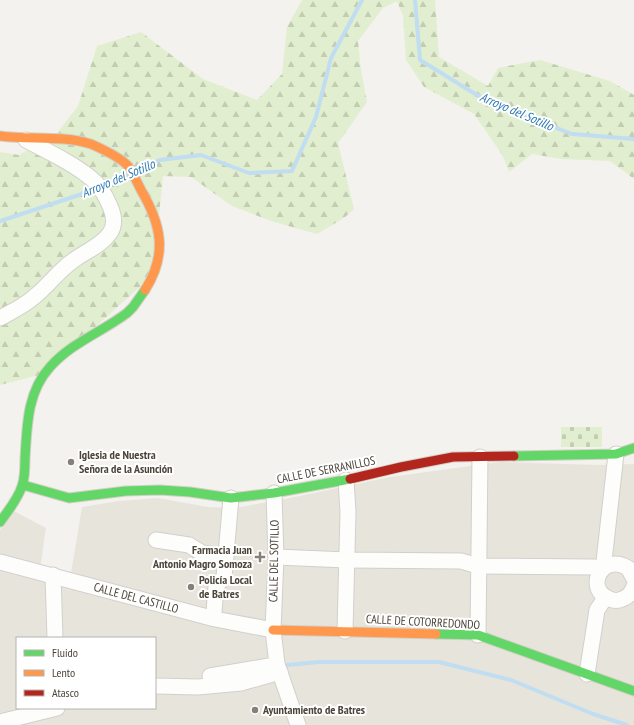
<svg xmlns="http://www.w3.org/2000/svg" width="634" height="725" font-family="'PT Sans Narrow',sans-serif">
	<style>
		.residential { fill: #e7e4dc; fill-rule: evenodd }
		.forest { fill: url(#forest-firs) }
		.cemetery { fill: url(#cemetery-stones) }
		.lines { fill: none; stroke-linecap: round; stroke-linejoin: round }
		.stream { stroke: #c0ddf1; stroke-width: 4 }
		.street-casing { stroke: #d2d0cb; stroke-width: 17 }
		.fast-casing { stroke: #d3cfc5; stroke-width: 11 }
		.slow-casing { stroke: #d3cfc5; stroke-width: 11 }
		.jam-casing { stroke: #d3cfc5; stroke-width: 11 }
		.street { stroke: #fdfdfc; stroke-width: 15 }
		.fast { stroke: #63d668; stroke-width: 9 }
		.slow { stroke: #ff974d; stroke-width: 9 }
		.jam { stroke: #b3261e; stroke-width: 9 }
		.poi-dot { fill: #868178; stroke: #fff; stroke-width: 1.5 }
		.labels { text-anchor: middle; stroke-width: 4; stroke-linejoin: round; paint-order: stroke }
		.poi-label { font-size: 12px; font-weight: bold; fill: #4b4439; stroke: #fff; text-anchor: start }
		.street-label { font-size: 12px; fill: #4b4439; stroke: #fff }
		.water-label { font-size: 13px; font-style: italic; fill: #2e7ab2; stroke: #fff }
	</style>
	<defs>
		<pattern id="forest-firs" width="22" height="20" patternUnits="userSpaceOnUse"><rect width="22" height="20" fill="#e1eecf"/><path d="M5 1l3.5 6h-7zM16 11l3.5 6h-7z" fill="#c3cdb2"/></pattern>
		<pattern id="cemetery-stones" width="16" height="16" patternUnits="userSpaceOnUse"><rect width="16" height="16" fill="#e1eecf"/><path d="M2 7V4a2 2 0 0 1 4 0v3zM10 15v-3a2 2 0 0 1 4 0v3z" fill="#c3cdb2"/></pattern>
	</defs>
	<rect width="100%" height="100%" fill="#f4f2ee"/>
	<path class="residential" d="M499,462l100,3 35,-1v261h-634v-195l12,-20 34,18 -6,41 31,4 11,-66 37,-6 39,-3 50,9 27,1 55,-10 100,-21zM17,638h138v70h-138z"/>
	<polygon class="forest" points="302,0 435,0 439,57 488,86 498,68 540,60 610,81 634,95 634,179 610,161 561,159 532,154 509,172 503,156 474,114 424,87 406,60 403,16 397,1 383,8 358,41 361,70 367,102 338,143 354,209 344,218 317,234 274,222 232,206 191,177 163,176 153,275 43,374 0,385 0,152 19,155 57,133 78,106 97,46 141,32 203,79 257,100 282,74 287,27"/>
	<rect class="cemetery" x="561" y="427" width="41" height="20"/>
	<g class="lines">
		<g class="stream">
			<polyline points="415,0 420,60 485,100 572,134 634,139"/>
			<polyline points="137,169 160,160 201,155 249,173 292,171 316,117 331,58 362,0"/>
			<polyline points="103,185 126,175"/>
			<polyline points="0,221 79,195 96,187"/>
			<polyline points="287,665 319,662 439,662 511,680 593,714 627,725"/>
		</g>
		<g class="street-casing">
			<g id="street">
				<path d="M0,318c11,-6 24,-12 34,-21 14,-11 25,-27 40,-37 12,-9 27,-14 36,-27 6,-9 4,-18 0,-27 -4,-9 -10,-21 -18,-27 -19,-16 -45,-28 -66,-39"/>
				<polyline points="274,493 276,557 273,630 277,664 298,725"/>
				<polyline points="156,540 189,545 202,553 226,557"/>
				<polyline points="276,557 347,560 461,561 478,566 594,567 602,569"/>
				<polyline points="0,562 215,619 273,630"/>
				<polyline points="604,567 604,561 616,454"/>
				<polyline points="53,575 55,638"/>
				<path d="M634,579l-6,-11c-27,-16 -44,22 -18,31 4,2 8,2 12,0 7,-2 10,-7 12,-13"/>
				<polyline points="214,612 216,586 224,577 231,498"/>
				<polyline points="345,631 348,512 346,480"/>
				<polyline points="478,635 480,457"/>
				<polyline points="587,674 597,610 605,598"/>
				<polyline points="210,676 269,666"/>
				<polyline points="155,686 198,687 241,683 280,672"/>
				<polyline points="0,722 57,708"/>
			</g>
		</g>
		<g class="fast-casing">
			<g id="fast">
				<polyline points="514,456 616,454 634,448"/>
				<polyline points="23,485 69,498 126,491 160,490 190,492 231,498 274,493 350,479"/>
				<path d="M0,522c8,-11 18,-23 22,-36 3,-8 3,-19 3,-27 2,-33 2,-67 25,-92 21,-24 52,-35 77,-54l6,-6 12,-17"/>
				<polyline points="436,634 478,635 634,691"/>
			</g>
		</g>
		<g class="slow-casing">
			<g id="slow">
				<path d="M0,136c30,4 62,-1 91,8 9,4 30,14 37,22 5,7 9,16 13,24 20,34 27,64 4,100"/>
				<polyline points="273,630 436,634"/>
			</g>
		</g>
		<g class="jam-casing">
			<polyline id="jam" points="350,479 401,467 453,457 514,456"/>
		</g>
		<use href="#street" class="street"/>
		<use href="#fast" class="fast"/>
		<use href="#slow" class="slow"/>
		<use href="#jam" class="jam"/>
	</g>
	<g class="poi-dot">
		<circle cx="71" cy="462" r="4"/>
		<path d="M258 551h4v4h4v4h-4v4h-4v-4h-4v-4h4z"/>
		<circle cx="191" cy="587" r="4"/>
		<circle cx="255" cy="710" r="4"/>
	</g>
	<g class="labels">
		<g class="poi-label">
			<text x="79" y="459">Iglesia de Nuestra<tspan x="79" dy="14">Señora de la Asunción</tspan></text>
			<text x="252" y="554" text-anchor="end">Farmacia Juan<tspan x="252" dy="14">Antonio Magro Somoza</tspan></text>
			<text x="199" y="584">Policía Local<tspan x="199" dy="14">de Batres</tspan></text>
			<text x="263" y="714">Ayuntamiento de Batres</text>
		</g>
		<g class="street-label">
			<text transform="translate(326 470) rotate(-11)" y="4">CALLE DE SERRANILLOS</text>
			<text transform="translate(274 561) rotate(-89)" y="4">CALLE DEL SOTILLO</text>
			<text transform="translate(136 598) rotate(15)" y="4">CALLE DEL CASTILLO</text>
			<text transform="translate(423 622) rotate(3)" y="4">CALLE DE COTORREDONDO</text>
		</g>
		<g class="water-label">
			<text transform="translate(517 111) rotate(23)" y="5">Arroyo del Sotillo</text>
			<text transform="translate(118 178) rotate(-23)" y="5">Arroyo del Sotillo</text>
		</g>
	</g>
	<rect x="16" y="637" width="140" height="72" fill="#ffffff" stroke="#b7b4b0"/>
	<rect x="24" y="650" width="20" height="6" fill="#63d668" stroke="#b7b4b0"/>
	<text x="52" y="657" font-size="12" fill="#4b4439">Fluido</text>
	<rect x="24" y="670" width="20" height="6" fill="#ff974d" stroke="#b7b4b0"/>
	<text x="52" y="677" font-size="12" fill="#4b4439">Lento</text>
	<rect x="24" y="690" width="20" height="6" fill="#b3261e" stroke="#b7b4b0"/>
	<text x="52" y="697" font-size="12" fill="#4b4439">Atasco</text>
</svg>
